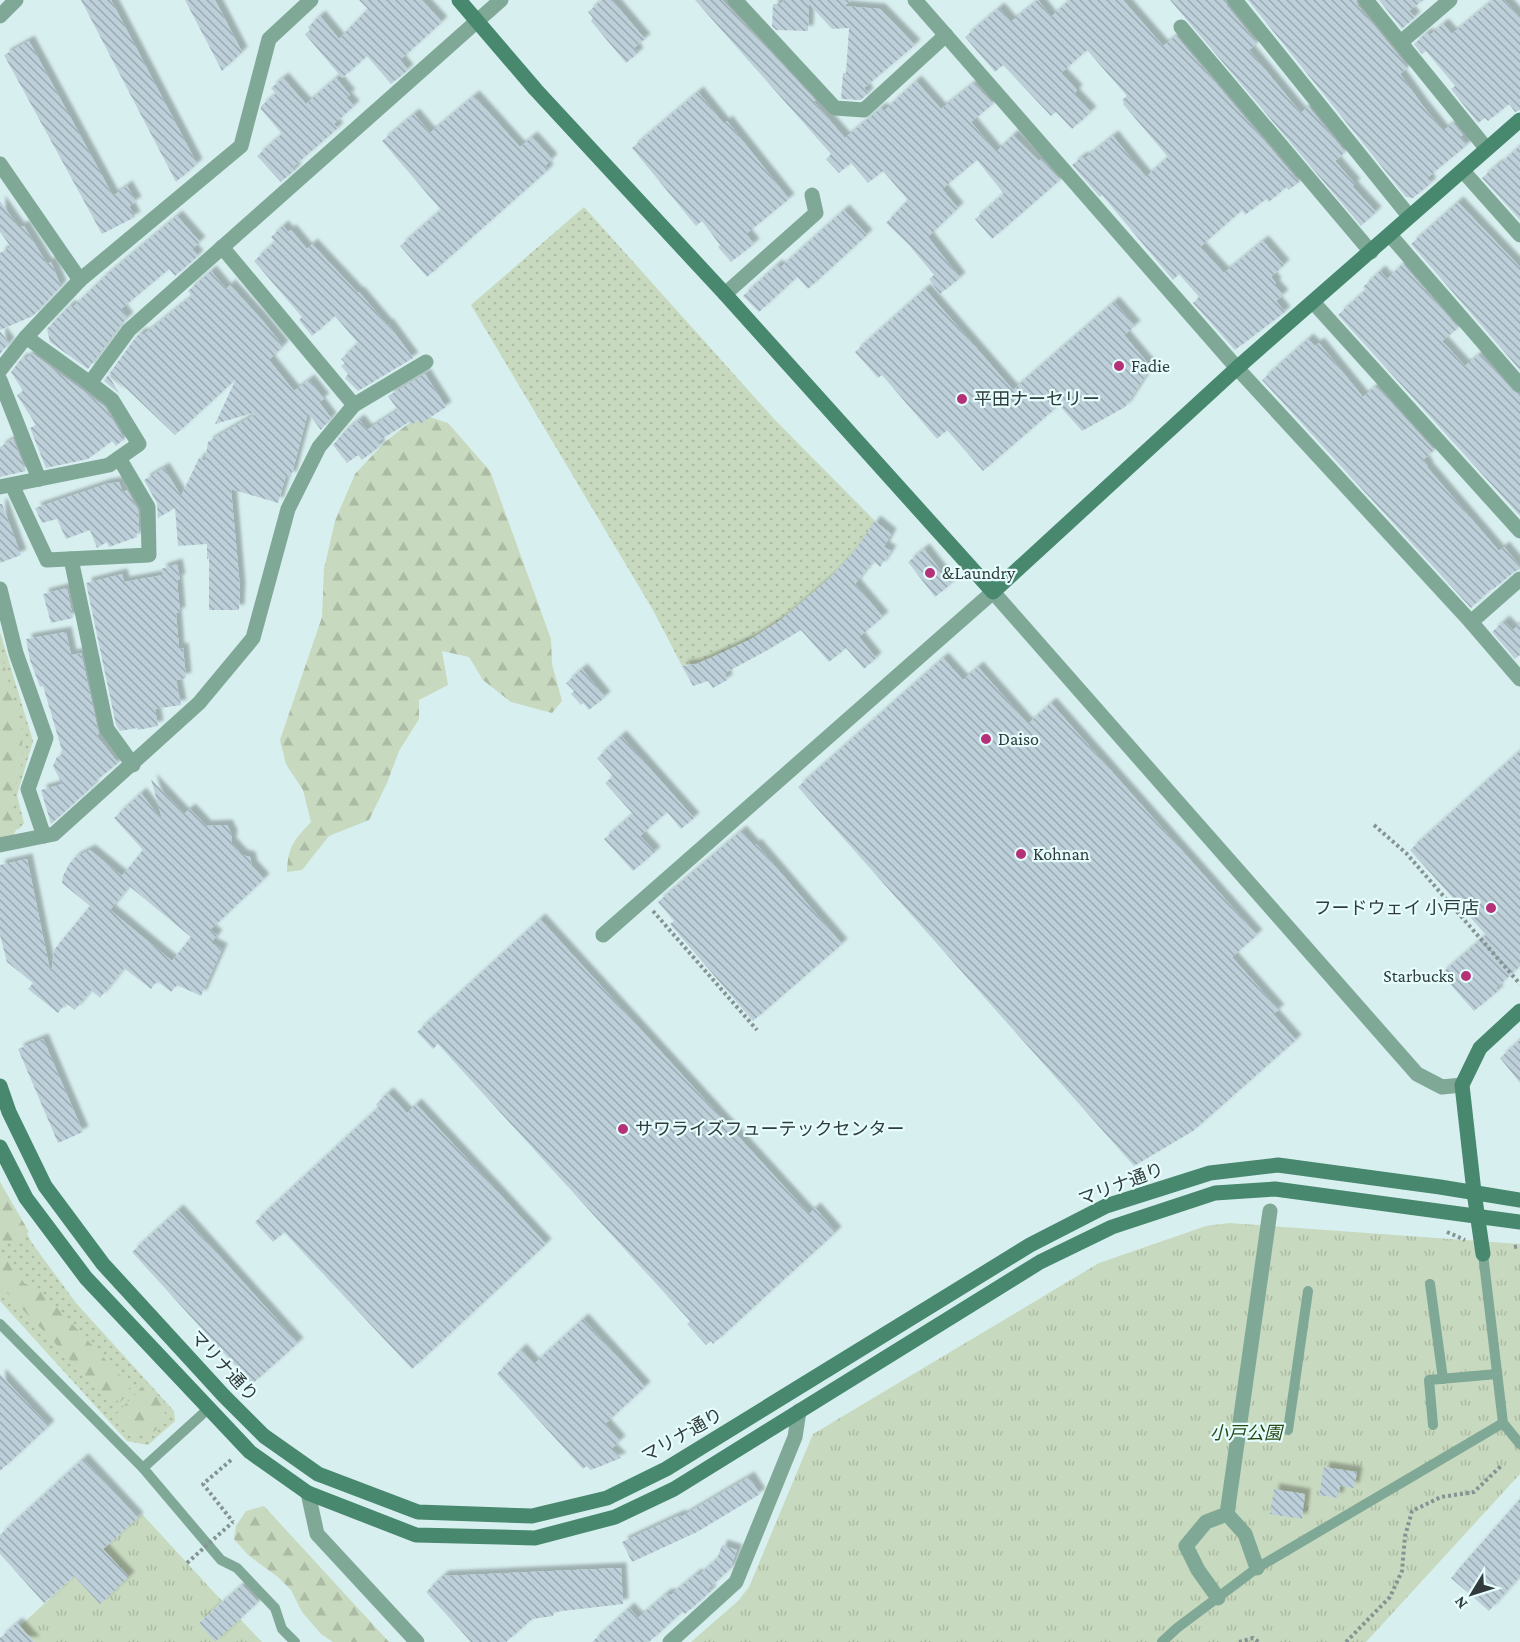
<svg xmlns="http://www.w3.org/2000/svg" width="1520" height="1642" font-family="'Crimson Pro','Noto Sans JP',serif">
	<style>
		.grass { fill: url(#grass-dots) }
		.forest { fill: url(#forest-firs) }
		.park { fill: url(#park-tufts) }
		.building { fill: url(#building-back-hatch); fill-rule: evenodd; filter: url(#shadow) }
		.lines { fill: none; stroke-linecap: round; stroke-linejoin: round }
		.path { stroke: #849494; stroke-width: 4; stroke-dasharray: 3 3; stroke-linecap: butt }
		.lane { stroke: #7fa896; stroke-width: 10 }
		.street { stroke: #7fa896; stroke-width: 15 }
		.secondary { stroke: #47886e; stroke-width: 15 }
		.path-bridge { stroke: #849494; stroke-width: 4; stroke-dasharray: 3 3; stroke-linecap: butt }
		.poi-dot { fill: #b43077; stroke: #e5fdfd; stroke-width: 2 }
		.labels { text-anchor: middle; stroke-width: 4.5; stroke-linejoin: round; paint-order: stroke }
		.poi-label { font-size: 18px; fill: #323b3b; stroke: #e5fdfd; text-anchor: start }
		.street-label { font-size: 18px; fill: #323b3b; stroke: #e5fdfd }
		.park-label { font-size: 18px; font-style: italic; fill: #284715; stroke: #e5fdfd }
	</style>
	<defs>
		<pattern id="grass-dots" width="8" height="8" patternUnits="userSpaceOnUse" patternTransform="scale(1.5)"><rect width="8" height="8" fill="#c7d9be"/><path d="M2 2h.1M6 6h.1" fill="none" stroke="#abbba4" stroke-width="1.8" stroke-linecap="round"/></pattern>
		<pattern id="forest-firs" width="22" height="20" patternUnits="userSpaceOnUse" patternTransform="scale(1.5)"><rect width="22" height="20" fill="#c7d9be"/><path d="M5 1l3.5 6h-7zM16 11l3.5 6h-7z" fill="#abbba4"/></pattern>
		<pattern id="park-tufts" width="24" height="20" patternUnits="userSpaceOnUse" patternTransform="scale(1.5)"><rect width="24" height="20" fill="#c7d9be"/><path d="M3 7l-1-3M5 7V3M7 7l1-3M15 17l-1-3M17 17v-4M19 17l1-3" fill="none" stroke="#abbba4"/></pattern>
		<pattern id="building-back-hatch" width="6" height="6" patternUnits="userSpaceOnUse" patternTransform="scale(1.5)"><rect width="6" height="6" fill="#bdd0da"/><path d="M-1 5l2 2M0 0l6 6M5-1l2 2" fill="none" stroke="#9aaab2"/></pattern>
		<filter id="shadow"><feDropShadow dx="5.5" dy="-5.5" stdDeviation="1.5" flood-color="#0004"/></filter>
	</defs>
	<rect width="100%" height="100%" fill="#d8eff0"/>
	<g class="grass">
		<path d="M584,207l192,214 99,100c-7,10 -13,21 -21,30 -41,50 -108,103 -172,115l-29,-56 -182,-305z"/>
		<polygon points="0,632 33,741 17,795 24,823 19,829 0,833"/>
		<polygon points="0,1182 32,1243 76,1303 174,1411 175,1421 148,1445 127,1441 0,1301"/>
	</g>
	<g class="forest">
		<path d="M429,417l19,6 42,48 61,168 1,25 10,37 -10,12 -41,-11 -28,-22 -14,-23 -27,-6 6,34 -29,15v19l-20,32 -12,32 -18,37 -40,16 -27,34 -15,2c1,-26 7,-32 24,-50l-8,-32 -17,-26 -6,-24 42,-123 2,-48 11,-48 20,-47 30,-32 23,-18z"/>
		<polygon points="0,650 22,730 22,762 11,801 19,824 13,836 0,838"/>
		<polygon points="0,1182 29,1232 16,1243 0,1240"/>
		<path d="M0,1251l24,32 20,11 76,81 11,17 -11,10c-29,-10 -44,-37 -65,-59 -18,-19 -37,-38 -55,-58z"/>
		<polygon points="147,1382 161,1399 166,1417 155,1431 140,1436 125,1428 114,1416"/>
		<polygon points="264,1506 389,1642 333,1642 321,1634 302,1612 291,1590 278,1577 248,1555 234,1539 236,1526 246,1511"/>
	</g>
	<g class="park">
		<polygon points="1229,1223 1520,1244 1520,1474 1366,1642 691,1642 738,1601 749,1587 813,1434 1099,1263 1206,1226"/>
		<polygon points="142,1514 222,1601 199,1623 215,1641 240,1619 262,1642 34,1642 20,1626"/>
	</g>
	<g class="building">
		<polygon points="81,0 111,0 197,164 176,182"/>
		<polygon points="185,0 215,0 242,52 222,71"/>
		<polygon points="359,0 422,0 442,22 400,60 408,70 391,84 367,56 342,78 305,34 310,30 308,27 320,16 339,39 368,9"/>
		<polygon points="602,0 612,0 645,39 634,48 638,53 626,63 591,21 593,18 588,12"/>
		<polygon points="695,0 722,0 816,101 813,101 845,138 881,108 884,111 916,81 941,109 974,83 993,104 971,122 996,152 1013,135 1039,161 1041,159 1060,180 992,239 975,219 1004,194 977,160 942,189 958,208 928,237 960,278 940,294 929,279 934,275 909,245 886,223 908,200 883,171 868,183 851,163 839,173 826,159 831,154"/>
		<polygon points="785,0 852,0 844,6 880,9 915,45 864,88 868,93 861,100 841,99 843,73 846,73 849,28 832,29 809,4 808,31 776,30 772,26 773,4 780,4"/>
		<polygon points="1038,0 1051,17 1070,0 1123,0 1163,46 1176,36 1299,182 1289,190 1286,187 1269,202 1266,199 1245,215 1242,210 1200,247 1224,273 1263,241 1284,265 1271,277 1276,283 1274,285 1283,295 1276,301 1285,312 1235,350 1193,303 1199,297 1179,274 1173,280 1102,195 1100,197 1072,165 1082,157 1084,159 1113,136 1146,177 1168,157 1123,104 1124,103 1122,100 1127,96 1087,50 1061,73 1077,90 1074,94 1091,112 1072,129 1056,112 1051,116 1003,65 995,72 965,37 999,8 1011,22"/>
		<polygon points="1170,0 1225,0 1227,6 1257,43 1249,50 1301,113 1308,106 1345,152 1335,161 1355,184 1352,186 1376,212 1361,226"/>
		<polygon points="1248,0 1356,0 1358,6 1408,67 1400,74 1423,106 1443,131 1453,123 1463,135 1460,136 1467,145 1427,178 1431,183 1413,198 1406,197"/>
		<polygon points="1379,0 1423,0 1409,11 1415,17 1402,29"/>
		<polygon points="1493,0 1504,0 1520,18 1520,110 1515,112 1509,104 1488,121 1485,118 1478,123 1451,89 1455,86 1426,51 1422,54 1414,44 1427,33 1429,36 1443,24 1452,34"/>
		<polygon points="29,41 113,196 127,186 136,202 129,206 135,217 102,234 4,55"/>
		<polygon points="283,78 306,104 336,78 350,95 346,97 354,106 334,124 338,128 293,167 296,169 281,182 257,156 282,134 261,109 261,106 276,94 271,88"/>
		<polygon points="698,92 724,124 727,121 789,199 746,234 754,244 731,262 718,247 720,245 702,221 696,226 632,148"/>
		<polygon points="474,96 520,147 532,137 552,159 545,166 548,170 427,277 400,246 441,210 382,141 414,114 430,133"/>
		<polygon points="1520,146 1520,220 1482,178 1497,165 1498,166"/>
		<polygon points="0,201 19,228 24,226 47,264 51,262 61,286 33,316 0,330 0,253 11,247 0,232"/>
		<polygon points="1458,202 1520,267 1520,370 1411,244"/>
		<polygon points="844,210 867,235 808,289 797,277 759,312 743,296 777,265 780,268"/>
		<polygon points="177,216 200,242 192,249 198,256 175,276 169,269 121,309 128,318 121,324 88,369 50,342 47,329 70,305 72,308 103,278"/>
		<polygon points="283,226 288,232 291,230 307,249 312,244 358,293 359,292 387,325 388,324 413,358 358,391 345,378 348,374 341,366 345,363 341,359 358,343 335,316 312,336 299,320 302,317 254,261 275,242 271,237"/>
		<polygon points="1403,264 1458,328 1442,341 1465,366 1480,354 1513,391 1520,395 1520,516 1338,315 1366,290 1363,287 1380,271 1387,279"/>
		<polygon points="211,271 226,289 230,285 262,320 283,346 269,360 294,391 309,380 324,399 319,402 331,418 321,430 308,413 291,477 286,476 278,503 231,489 240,588 239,610 209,610 209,558 207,559 207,544 178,546 175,508 158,518 157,503 144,480 164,468 181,496 199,458 205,461 208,442 254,415 253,413 215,424 236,379 175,435 110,373 136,337 141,333 143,335 192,296 188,291"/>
		<polygon points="925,289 1013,390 1114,302 1135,326 1124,335 1151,367 1125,407 1082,431 1059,405 983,471 947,430 937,439 882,375 878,378 855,352"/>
		<polygon points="0,331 9,343 0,354"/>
		<polygon points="1308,339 1315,346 1319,343 1363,397 1376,386 1434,450 1423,460 1428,466 1427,467 1499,551 1504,547 1520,566 1520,569 1514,572 1492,590 1491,589 1471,608 1262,380"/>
		<polygon points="33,354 105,407 124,439 116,446 112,441 88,459 46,468 30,428 36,425 17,395 23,391 11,372 22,358 23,360"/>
		<polygon points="425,374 446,407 420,424 418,420 411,425 409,422 377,442 380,446 362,460 358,455 347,463 333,445 345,431 359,420 367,430 398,410 388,396"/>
		<polygon points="108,375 120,394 104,381"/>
		<polygon points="13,439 26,471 0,477 0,447"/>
		<polygon points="119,482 123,493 127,490 138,510 139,532 136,533 137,537 109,547 107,542 97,548 90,530 66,539 57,519 42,523 35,508 106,484"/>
		<polygon points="0,504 2,504 21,555 0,563"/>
		<polygon points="875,521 891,534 884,547 891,551 880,567 873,561 855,584 883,617 859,637 876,658 864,669 846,648 829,662 801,630 766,651 725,673 727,680 713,688 708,681 693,686 682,666 697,664 751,639 781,620 833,575 856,549"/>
		<polygon points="924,549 951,584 935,597 908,562"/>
		<polygon points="177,564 180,579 177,580 180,613 176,613 179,649 183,648 186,678 176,680 181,705 155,709 158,726 138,730 137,728 120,731 116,725 86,583 122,574 124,582 163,575 161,569"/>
		<polygon points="67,588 73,618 51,623 43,594"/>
		<polygon points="1504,621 1513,630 1520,623 1520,655 1515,659 1492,632"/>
		<polygon points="66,632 71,655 81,653 99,735 96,735 118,763 92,784 93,786 51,824 41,790 62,784 53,766 57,757 63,754 43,686 40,687 30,660 26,639"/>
		<polygon points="943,658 963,680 978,667 1028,724 1051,703 1257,935 1232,957 1279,1010 1273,1014 1296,1040 1193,1131 1134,1166 798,787"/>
		<polygon points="582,669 605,697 589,710 583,703 581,705 571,694 574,691 566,683"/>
		<polygon points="621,736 694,818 681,829 667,812 640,836 655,852 633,871 604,839 633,814 605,783 613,776 597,758"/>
		<polygon points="1520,751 1520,966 1496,988 1498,991 1474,1011 1441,974 1486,935 1410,850"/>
		<path d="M151,779l33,35 6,-5 16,17 21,-1 5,10 -1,8 11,12 8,2 2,9 12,13 -54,51 7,5 -6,8 11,6 -21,47 -24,-11 -6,7 -14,-11 -6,8 -27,-21 -24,30 -9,-8 -16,20 -9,-7 -8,10 -30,-24 5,-6 -26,-21 -7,-27v-70l27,-6 24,116 3,-25 36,-44 -28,-23 1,-7 6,-12 7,-7 14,-7 32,26 21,-26 -29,-32 27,-25 22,29zM129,886l62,51 -19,24 -62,-51z"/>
		<polygon points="741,831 754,846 756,844 842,944 753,1021 670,924 674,921 658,902"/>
		<polygon points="540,919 809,1214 815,1208 836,1232 713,1344 711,1341 706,1345 687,1324 690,1321 438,1044 433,1049 417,1032"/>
		<polygon points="43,1039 83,1132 58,1143 18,1049"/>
		<polygon points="1520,1040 1520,1083 1500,1058"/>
		<polygon points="388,1093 407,1113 416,1104 546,1244 412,1369 284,1232 273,1242 255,1222 379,1107 376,1104"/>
		<polygon points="178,1210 298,1343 252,1384 132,1252"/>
		<polygon points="583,1319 645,1387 605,1424 620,1441 611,1449 621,1458 591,1470 586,1466 583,1469 497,1374 521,1349 534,1364"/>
		<polygon points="0,1374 49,1426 0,1471"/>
		<polygon points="83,1459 138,1518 103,1549 129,1577 100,1604 74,1576 44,1603 0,1554 0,1535"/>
		<polygon points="1324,1467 1357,1472 1354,1488 1340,1486 1338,1498 1319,1495"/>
		<polygon points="749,1477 760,1494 697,1532 632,1562 622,1542 680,1515 681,1517"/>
		<polygon points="1274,1489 1305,1494 1302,1519 1270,1514"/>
		<polygon points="1520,1499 1520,1576 1489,1611 1451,1578"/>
		<polygon points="722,1545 737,1550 730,1569 708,1589 711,1591 685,1614 682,1612 649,1642 592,1642 629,1608 638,1618 666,1594 671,1595 696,1574 698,1576 717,1559"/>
		<polygon points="621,1568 623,1604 554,1612 553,1616 532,1619 506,1642 471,1642 426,1592 443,1576"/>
		<polygon points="242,1585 258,1602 215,1642 199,1623"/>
		<polygon points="17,1623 34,1642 0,1642 0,1638"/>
	</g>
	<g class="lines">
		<g class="path">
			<polyline points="1374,825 1406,853 1520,984"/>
			<polyline points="653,911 757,1030"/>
			<polyline points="1447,1232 1465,1240"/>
			<polyline points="1514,1247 1520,1246"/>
			<polyline points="231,1460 203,1484 233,1522"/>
			<polyline points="1239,1642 1253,1638 1259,1642"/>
			<polyline points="1346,1642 1390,1597 1402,1571 1405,1536 1412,1511 1441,1497 1474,1492 1501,1466"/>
		</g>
		<g class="lane">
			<polyline points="1483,1254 1503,1423 1520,1444"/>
			<polyline points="1430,1284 1443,1379"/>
			<polyline points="0,1324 143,1468 221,1560 237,1568 275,1608 282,1629 295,1642"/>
			<polyline points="1433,1425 1429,1380 1497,1374"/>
			<polyline points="1288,1430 1308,1291"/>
			<polyline points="143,1468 208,1409"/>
			<polyline points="1162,1642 1177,1628 1257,1568 1503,1423"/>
		</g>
		<g class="street">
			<polyline points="735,0 835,108 864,110 946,35"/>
			<polyline points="915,0 1237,368 1471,622 1520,679"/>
			<polyline points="1235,0 1409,216"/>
			<polyline points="1366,0 1486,148"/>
			<polyline points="0,16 16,0"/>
			<polyline points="1181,27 1371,252"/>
			<polyline points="1401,42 1450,0"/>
			<polyline points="0,164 80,280 241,146 269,39 311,0"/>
			<polyline points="1463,171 1520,235"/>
			<polyline points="1390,235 1520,385"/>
			<polyline points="222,247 354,405"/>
			<polyline points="725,294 816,213 812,195"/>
			<polyline points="1313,302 1520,531"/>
			<polyline points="26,337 80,280"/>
			<polyline points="0,370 26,337 90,383 129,330 501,0"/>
			<polyline points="0,380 39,479"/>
			<polyline points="12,485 47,560 149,555 148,507 119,458"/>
			<polyline points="0,487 109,465 139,444 112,400 90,383"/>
			<polyline points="71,559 107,729 133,765"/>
			<polyline points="0,589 16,653 46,738 28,789 44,836 0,845"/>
			<polyline points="1471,622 1520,579"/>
			<polyline points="44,836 54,834 199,703 253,638 288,509 319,447 354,405 426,362"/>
			<polyline points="603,935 993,592 1417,1074 1442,1087 1462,1085"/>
			<polyline points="308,1493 317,1534 417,1642"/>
			<polyline points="1227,1514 1270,1211"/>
			<polyline points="1218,1598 1198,1570 1186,1546 1206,1522 1227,1514 1245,1534 1257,1568"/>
			<polyline points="670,1642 736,1582 795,1437 799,1411"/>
		</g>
		<g class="secondary">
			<polyline points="459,0 536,90 725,294 993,592 1237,368 1520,120"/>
			<polyline points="0,1086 9,1112 45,1186 103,1264 224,1396 264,1436 318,1474 418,1512 532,1516 607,1498 666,1469 1030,1245 1106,1206 1210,1173 1278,1165 1440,1187 1520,1200"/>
			<polyline points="0,1147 26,1198 86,1278 250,1452 308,1493 416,1535 535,1538 615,1517 674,1489 1040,1262 1112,1227 1215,1193 1275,1189 1520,1222"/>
			<polyline points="1483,1254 1474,1192 1462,1085 1480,1048 1520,1011"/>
		</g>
		<polyline class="path-bridge" points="187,1563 233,1522"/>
	</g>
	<g class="poi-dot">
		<circle cx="1119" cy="366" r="6"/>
		<circle cx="962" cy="399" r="6"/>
		<circle cx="930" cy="573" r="6"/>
		<circle cx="986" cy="739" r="6"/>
		<circle cx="1021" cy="854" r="6"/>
		<circle cx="1491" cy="908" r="6"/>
		<circle cx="1466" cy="976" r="6"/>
		<circle cx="623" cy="1129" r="6"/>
	</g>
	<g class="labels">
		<g class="poi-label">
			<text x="1131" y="372">Fadie</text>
			<text x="974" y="405">平田ナーセリー</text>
			<text x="942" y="579">&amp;Laundry</text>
			<text x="998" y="745">Daiso</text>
			<text x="1033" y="860">Kohnan</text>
			<text x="1479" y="914" text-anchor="end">フードウェイ 小戸店</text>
			<text x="1454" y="982" text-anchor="end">Starbucks</text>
			<text x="635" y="1135">サワライズフューテックセンター</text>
		</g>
		<g class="street-label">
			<text transform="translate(1121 1184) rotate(-21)" y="6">マリナ通り</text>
			<text transform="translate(224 1366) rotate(47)" y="6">マリナ通り</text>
			<text transform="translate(682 1435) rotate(-30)" y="6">マリナ通り</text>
		</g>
		<g class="park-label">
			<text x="1246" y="1439">小戸公園</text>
		</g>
	</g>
	<g transform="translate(1472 1594) rotate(232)" stroke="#e5fdfd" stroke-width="4.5" paint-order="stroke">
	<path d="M0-4.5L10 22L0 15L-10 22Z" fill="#323b3b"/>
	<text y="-9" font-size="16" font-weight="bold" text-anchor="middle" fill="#323b3b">N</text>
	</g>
</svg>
